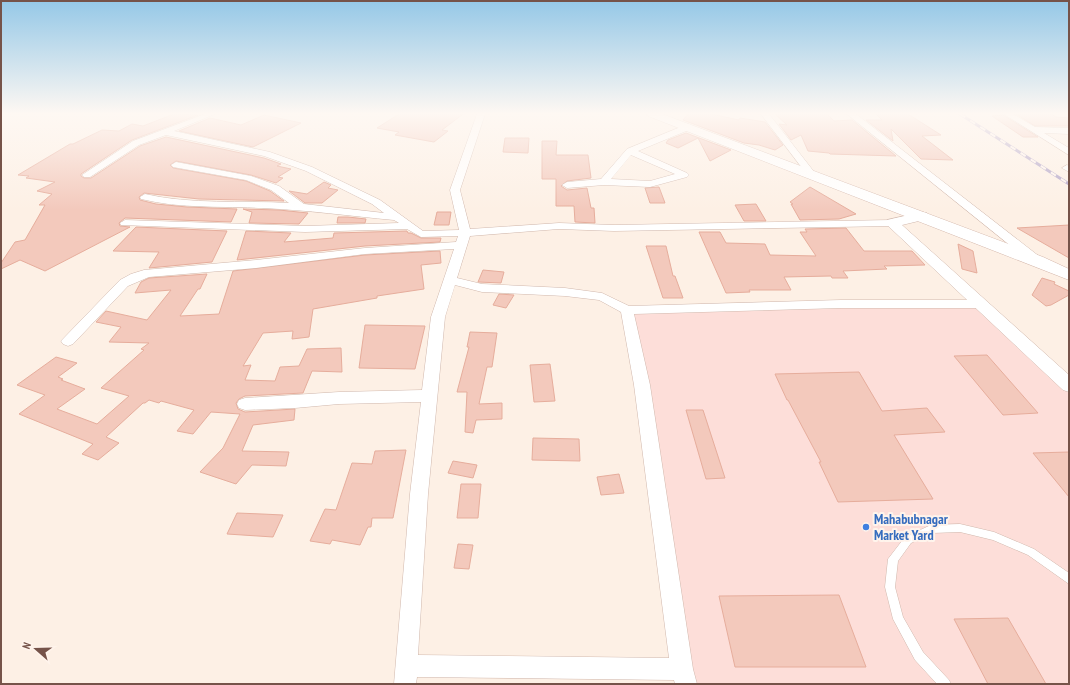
<svg xmlns="http://www.w3.org/2000/svg" width="1070" height="685" font-family="'PT Sans Narrow',sans-serif">
	<style>
		.commercial { fill: #fdded9 }
		.building { fill: #f3c9bc; stroke: #e6ad9c }
		.lines { fill: none; stroke-linecap: round; stroke-linejoin: round }
		.service-casing { stroke: #d1b8ad; stroke-width: 1 }
		.minor-casing { stroke: #d1b8ad; stroke-width: 1 }
		.tertiary-casing { stroke: #d1b8ad; stroke-width: 1 }
		.secondary-casing { stroke: #d4b7ab; stroke-width: 1 }
		.service { fill: #fff; fill-rule: evenodd }
		.minor { fill: #fff; fill-rule: evenodd }
		.tertiary { fill: #fff; fill-rule: evenodd }
		.secondary { fill: #fff; fill-rule: evenodd }
		.rail-casing { stroke: #b1a3c7; stroke-width: 3 }
		.rail { stroke: #fff4ec; stroke-width: 2; stroke-dasharray: 6; stroke-linecap: butt }
		.shop-dot { fill: #3f7fe0; stroke: #fff4ec; stroke-width: 1.5 }
		.labels { text-anchor: middle; stroke-width: 4; stroke-linejoin: round; paint-order: stroke }
		.near-shop-label { font-size: 14px; font-weight: bold; fill: #366cbe; stroke: #fff4ec; text-anchor: start }
	</style>
	<rect width="100%" height="100%" fill="#fdf0e5"/>
	<polygon class="commercial" points="981,304 1069,385 1069,684 686,684 627,310"/>
	<g class="building">
		<polygon points="174,114 198,115 132,140 81,174 81,176 84,178 91,178 140,146 166,137 264,158 281,164 277,166 291,169 278,177 283,178 276,183 251,175 176,161 170,165 173,168 246,181 270,191 284,201 199,199 144,193 139,197 140,200 156,204 187,207 237,209 231,222 125,218 119,223 120,226 130,227 45,271 20,260 1,269 1,263 15,242 25,240 45,205 39,205 52,194 37,191 55,182 26,178 29,176 18,175 70,144 73,144 102,130 119,131 132,124 143,126"/>
		<polygon points="399,114 463,114 442,130 448,131 434,142 395,135 399,132 377,128"/>
		<polygon points="688,114 711,114 739,120 740,118 765,122 783,145 775,150 759,145 744,143 683,120"/>
		<polygon points="775,114 827,114 834,121 852,120 896,156 830,154 829,153 808,151 801,135 791,140 779,124 787,125"/>
		<polygon points="876,114 908,114 941,135 922,136 953,160 921,159 891,129 893,141 866,120 882,120"/>
		<polygon points="1016,114 1051,114 1056,117 1069,118 1069,126 1035,126"/>
		<polygon points="264,115 301,123 253,147 179,131 210,118 241,125"/>
		<polygon points="1003,115 1038,137 1023,137 992,116"/>
		<polygon points="686,133 731,150 710,161 698,138 678,148 666,143 668,140"/>
		<polygon points="505,138 529,138 528,153 503,152"/>
		<polygon points="542,141 557,141 556,155 588,155 591,178 567,181 561,186 567,190 587,188 591,208 594,208 595,223 575,222 574,206 556,206 556,179 542,179"/>
		<polygon points="324,182 331,185 328,188 338,190 322,203 305,203 289,191 307,194"/>
		<polygon points="659,187 665,203 650,203 645,188"/>
		<polygon points="810,187 856,214 839,219 800,220 791,204 793,204 790,202"/>
		<polygon points="756,204 766,221 744,221 735,205"/>
		<polygon points="243,209 279,210 308,213 299,224 249,223 252,212"/>
		<polygon points="437,212 451,212 449,225 434,225"/>
		<polygon points="338,217 348,217 366,219 365,223 337,223"/>
		<polygon points="1069,225 1069,258 1017,228"/>
		<polygon points="136,227 227,231 212,262 149,268 159,252 113,251"/>
		<polygon points="846,228 864,251 912,251 925,265 884,266 887,269 843,271 848,278 832,278 831,276 784,277 791,290 749,290 750,292 726,293 699,232 720,232 726,243 765,244 770,255 816,256 800,232 807,232 805,229"/>
		<polygon points="246,231 291,233 284,242 333,238 334,233 407,231 408,233 411,233 421,238 441,238 440,242 365,246 237,260"/>
		<polygon points="958,244 973,251 977,273 962,269"/>
		<polygon points="646,246 666,246 673,276 675,276 683,298 663,298"/>
		<polygon points="440,251 441,263 421,265 424,289 377,296 377,298 313,309 309,337 292,339 293,331 263,333 243,366 251,365 245,380 275,381 280,367 299,366 307,349 341,348 342,372 312,371 303,393 245,396 239,399 236,403 238,409 245,412 295,409 294,420 253,425 242,451 289,452 286,466 252,465 236,484 200,472 223,448 240,414 211,412 193,434 177,431 194,410 161,401 159,403 149,400 145,403 143,403 106,437 119,443 98,460 82,454 93,444 19,414 45,395 17,385 56,357 77,363 58,377 63,379 61,380 85,389 57,409 97,424 129,396 101,388 144,350 141,349 149,343 109,342 121,327 96,322 106,311 147,320 171,290 135,293 141,282 149,278 207,274 200,289 198,289 180,316 219,314 233,271 365,255"/>
		<polygon points="483,270 504,272 501,283 478,282"/>
		<polygon points="1042,278 1055,282 1054,284 1069,291 1069,295 1051,305 1046,306 1032,295"/>
		<polygon points="499,294 514,295 506,308 493,305"/>
		<polygon points="365,325 425,326 415,369 359,368"/>
		<polygon points="470,332 497,333 492,367 487,367 479,404 502,403 502,419 476,420 473,433 465,432 467,392 457,392 469,347 467,347"/>
		<polygon points="987,355 1038,413 1003,415 954,356"/>
		<polygon points="550,364 555,401 534,402 530,365"/>
		<polygon points="859,372 882,411 927,408 945,432 894,435 933,499 838,502 819,462 821,462 788,400 787,400 775,374"/>
		<polygon points="686,410 703,410 725,478 706,479"/>
		<polygon points="533,438 579,439 580,461 532,460"/>
		<polygon points="406,450 393,518 372,518 371,527 368,527 360,545 332,540 330,544 310,541 325,509 336,510 352,463 372,464 375,451"/>
		<polygon points="1069,452 1069,497 1033,453"/>
		<polygon points="453,461 477,465 473,478 448,473"/>
		<polygon points="619,474 624,493 601,495 597,477"/>
		<polygon points="461,484 481,484 478,518 457,518"/>
		<polygon points="237,513 262,514 283,515 273,537 227,534"/>
		<polygon points="458,544 473,545 469,569 454,568"/>
		<polygon points="839,595 866,667 735,667 719,596"/>
		<polygon points="1008,618 1046,684 988,684 954,619"/>
	</g>
	<g class="lines">
		<g class="service-casing">
			<polygon id="service" points="960,524 994,532 1034,549 1069,573 1069,584 1028,555 993,540 960,532 932,533 911,543 898,561 895,587 903,617 923,652 949,680 951,684 937,684 915,660 893,619 885,587 888,559 905,537 931,525"/>
		</g>
		<g class="minor-casing">
			<g id="minor">
				<path d="M205,114h10l-41,17 96,21 42,15 68,33 43,31 36,-1 -9,-40 27,-76h8l-25,76 10,39 89,-6 55,2 278,-5 5,3 -5,3 -278,5 -55,-2 -89,7 -13,42 25,6 83,4 37,5 27,13 212,-6h140l5,1 1,3 -1,3 -5,1h-140l-207,6 16,71 43,284 4,15h-22l-1,-4 -257,-3 -1,7h-22l16,-190 11,-92 -82,2 -44,4 -50,2 -6,-2 -2,-4 2,-4 6,-2 94,-6 83,-2 9,-73 23,-68 -89,5 -109,14 -107,9 -21,9 -55,58 -5,2 -5,-2 -2,-3 59,-61 11,-6 13,-4 112,-10 109,-12 91,-6 2,-6 -37,1 -14,-8 -102,3 -184,-7 -1,-2 5,-3 180,6 94,-3 -5,-3c-43,-4 -87,-10 -131,-12 -41,-2 -81,1 -122,-9l-1,-2 5,-3c47,11 96,6 144,9l-18,-13 -25,-10 -73,-13 -2,-2 5,-3 75,14 28,10 25,18 80,9 -12,-9 -66,-33 -42,-15 -98,-21 -27,10 -49,32h-6l-2,-2 51,-34zM455,285l27,7 83,4 34,4 22,12 13,73 35,273 -251,-3 10,-161 17,-177z"/>
				<polygon points="761,114 769,114 815,173 817,175 815,177 809,177"/>
				<polygon points="847,114 856,114 1040,257 1042,260 1040,263 1032,263"/>
				<polygon points="1004,114 1013,114 1035,127 1069,128 1069,134 1044,133 1069,148 1069,155"/>
				<path d="M688,124l3,1 1,2 -1,2 -53,22 49,22 2,2 -2,2 -37,10 -46,-2 -37,3 -5,-3 5,-3 34,-3 26,-30zM631,155l44,19 -25,7 -39,-2z"/>
				<polygon points="1067,165 1069,166 1069,172 1062,168"/>
			</g>
		</g>
		<g class="tertiary-casing">
			<polygon id="tertiary" points="922,212 927,213 928,216 927,219 902,225 1069,375 1069,392 1063,390 885,223 887,220"/>
		</g>
		<g class="secondary-casing">
			<polygon id="secondary" points="646,114 662,114 1043,257 1069,269 1069,280 648,116"/>
		</g>
		<use href="#service" class="service"/>
		<use href="#minor" class="minor"/>
		<use href="#tertiary" class="tertiary"/>
		<use href="#secondary" class="secondary"/>
		<g class="rail-casing">
			<polyline id="rail" points="960,114 1069,184"/>
		</g>
		<use href="#rail" class="rail"/>
	</g>
	<linearGradient id="sky" x2="0" y2="1"><stop stop-color="#95c8e7"/><stop offset="0.54" stop-color="#fef8f3"/><stop offset="1" stop-color="#fef8f3" stop-opacity="0"/></linearGradient>
	<rect width="1070" height="210" fill="url(#sky)"/>
	<circle class="shop-dot" cx="866" cy="527" r="4"/>
	<g class="labels">
		<g class="near-shop-label">
			<text x="874" y="524">Mahabubnagar<tspan x="874" dy="16">Market Yard</tspan></text>
		</g>
	</g>
	<rect width="1070" height="685" fill="none" stroke="#765349" stroke-width="4"/>
	<g transform="translate(36 649) rotate(290)" stroke="#fff4ec" stroke-width="3" paint-order="stroke">
	<path d="M0-3L7 15L0 10L-7 15Z" fill="#765349"/>
	<text y="-6" font-size="11" font-weight="bold" text-anchor="middle" fill="#765349">N</text>
	</g>
</svg>
